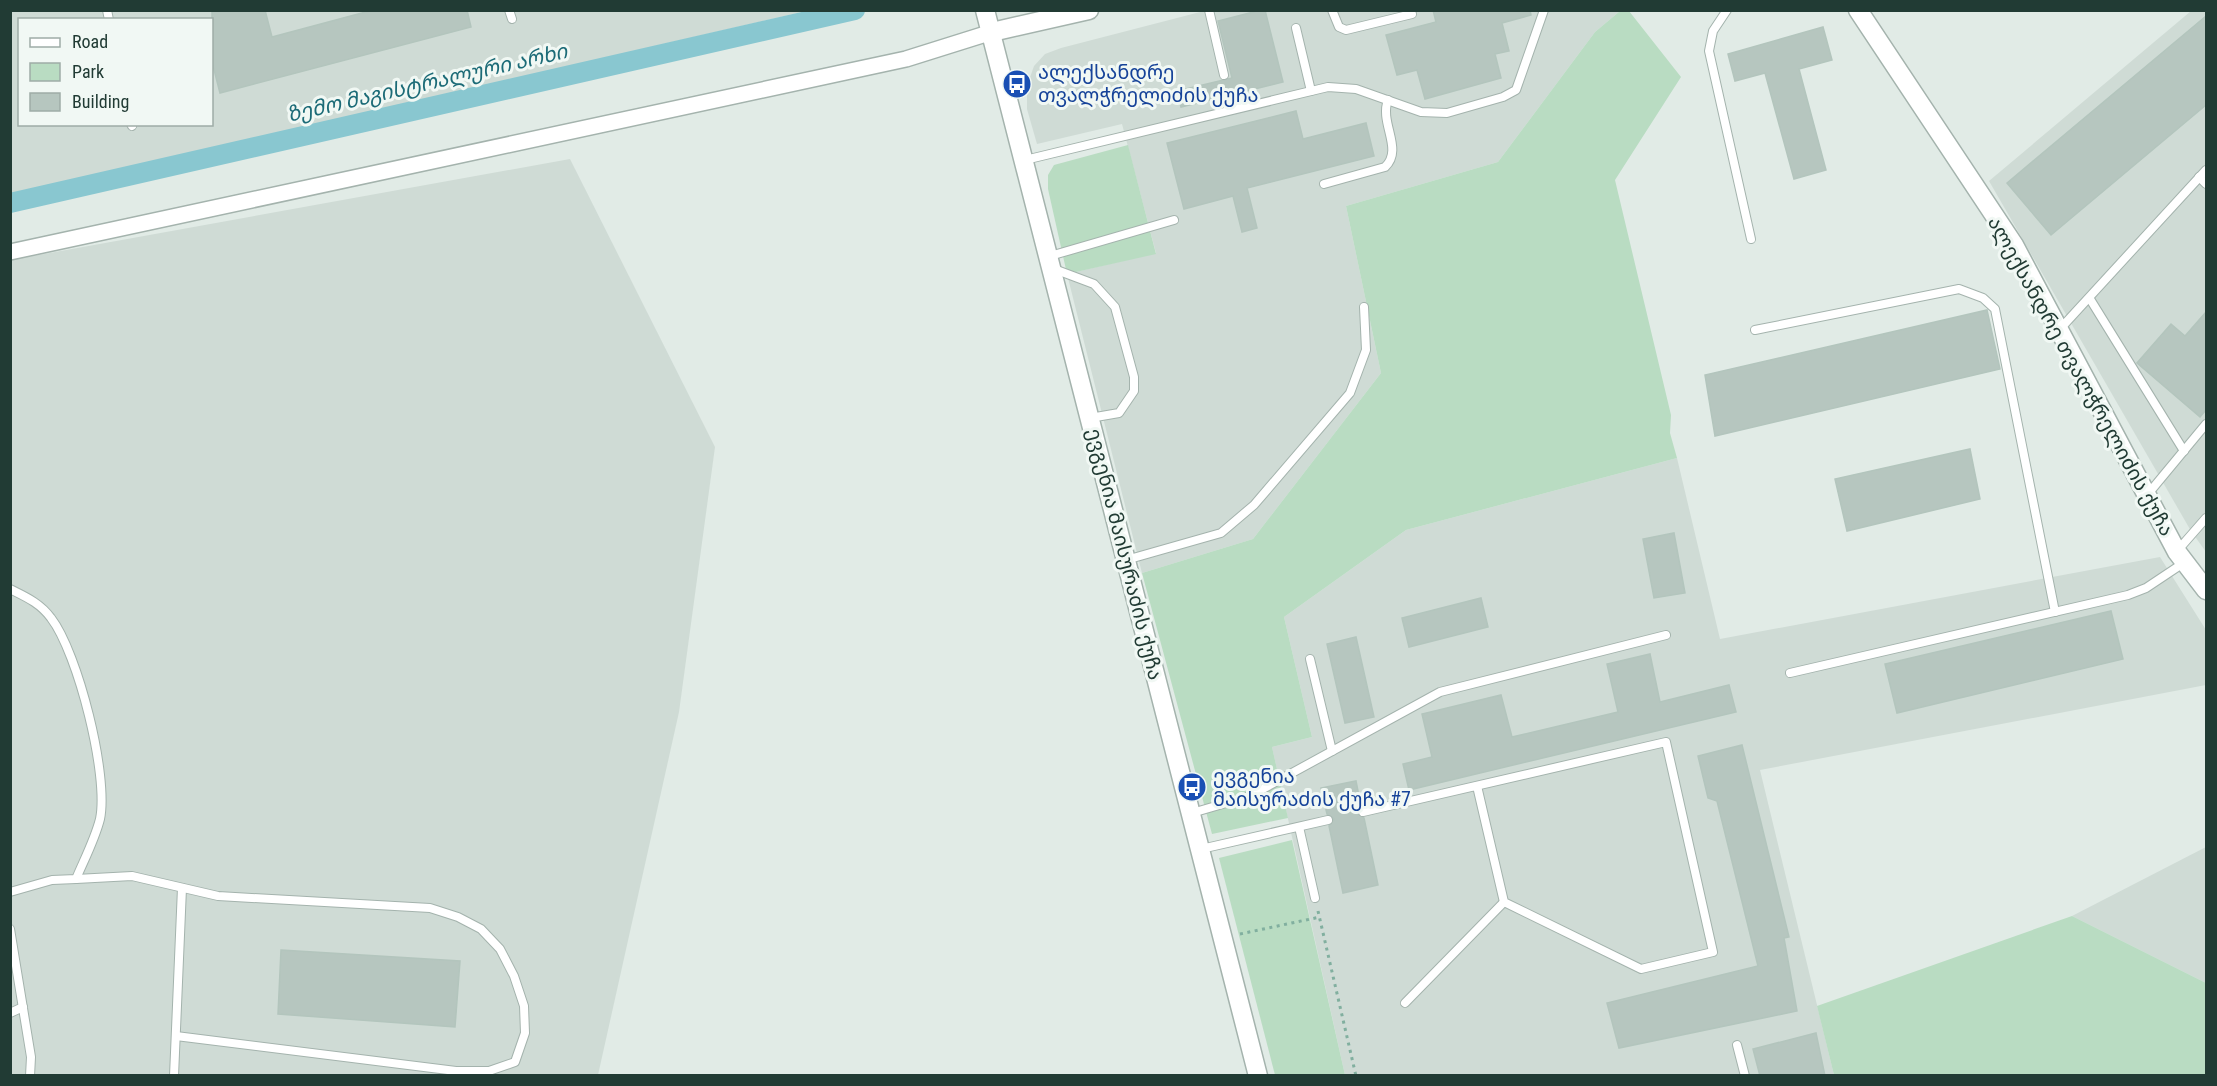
<svg xmlns="http://www.w3.org/2000/svg" width="2217" height="1086" font-family="'Roboto Condensed','Noto Sans Georgian',sans-serif">
	<style>
		.built { fill: #cfdbd5; fill-rule: evenodd }
		.green { fill: #b9dcc2 }
		.lines { fill: none; stroke-linecap: round; stroke-linejoin: round }
		.canal { stroke: #89c7d0; stroke-width: 20 }
		.building { fill: #b6c6bf; stroke: #b3c5bd; stroke-width: 1.5 }
		.service-casing { stroke: #a4b3ad; stroke-width: 10 }
		.minor-casing { stroke: #a4b3ad; stroke-width: 18 }
		.tertiary-casing { stroke: #a4b3ad; stroke-width: 21 }
		.path { stroke: #81af9f; stroke-width: 3; stroke-dasharray: 3 4.5; stroke-linecap: butt }
		.service { stroke: #fff; stroke-width: 8 }
		.minor { stroke: #fff; stroke-width: 15 }
		.tertiary { stroke: #fff; stroke-width: 18 }
		.labels { text-anchor: middle; stroke-width: 6; stroke-linejoin: round; paint-order: stroke }
		.transit-label { font-size: 20px; fill: #164399; stroke: #f1f8f4; text-anchor: start }
		.street-label { font-size: 20px; fill: #213b34; stroke: #f1f8f4 }
		.water-label { font-size: 21px; font-style: italic; fill: #1c6b77; stroke: #f1f8f4 }
	</style>
	<rect width="100%" height="100%" fill="#e1ebe6"/>
	<g class="built">
		<path d="M11,10l795,1 -795,184zM20,20h192v104h-192z"/>
		<polygon points="1204,11 1620,11 1595,32 1498,162 1346,206 1381,373 1253,539 1142,573 1067,274 1156,253 1122,124 1037,144 1027,109 1027,86 1034,66 1045,54 1061,48"/>
		<polygon points="2191,11 2206,11 2206,552 2191,531 1989,181"/>
		<polygon points="570,159 715,447 679,712 598,1075 11,1076 11,260"/>
		<polygon points="1677,458 1720,639 2160,557 2206,630 2206,685 1760,770 1834,1075 1345,1075 1272,747 1312,737 1284,617 1406,530"/>
		<polygon points="2206,847 2206,983 2072,916"/>
	</g>
	<g class="green">
		<polygon points="1620,11 1629,11 1681,77 1615,180 1671,415 1670,433 1677,458 1406,530 1284,617 1312,737 1272,747 1288,818 1212,834 1142,573 1253,539 1381,373 1346,206 1498,162 1595,32"/>
		<polygon points="1128,145 1156,254 1067,274 1048,189 1048,175 1054,165"/>
		<polygon points="1292,840 1345,1075 1275,1075 1219,858"/>
		<polygon points="2072,916 2206,983 2206,1075 1834,1075 1817,1006"/>
	</g>
	<g class="lines">
		<polyline class="canal" points="10,203 855,10"/>
	</g>
	<g class="building">
		<polygon points="212,10 265,10 272,37 373,10 467,10 471,27 220,93 212,62"/>
		<polygon points="1261,10 1265,10 1283,82 1181,107 1177,91 1232,78 1218,21"/>
		<polygon points="1433,10 1530,10 1531,15 1502,23 1509,51 1495,54 1501,78 1425,99 1417,70 1397,75 1386,35 1436,22"/>
		<polygon points="2206,16 2206,105 2051,235 2007,183"/>
		<polygon points="1823,27 1832,60 1799,69 1826,170 1794,179 1765,73 1735,81 1728,54"/>
		<polygon points="1296,111 1303,139 1366,123 1374,156 1247,188 1257,228 1242,232 1233,196 1184,209 1167,143"/>
		<polygon points="1987,310 2000,369 1715,436 1705,375"/>
		<polygon points="2206,312 2206,410 2200,417 2137,363 2171,324 2185,336"/>
		<polygon points="1970,449 1980,499 1847,531 1835,479"/>
		<polygon points="1674,533 1685,593 1654,598 1643,539"/>
		<polygon points="1481,598 1488,627 1409,647 1402,618"/>
		<polygon points="2111,611 2123,659 1897,713 1885,664"/>
		<polygon points="1356,637 1374,717 1345,723 1327,644"/>
		<polygon points="1650,654 1660,702 1729,685 1736,712 1409,790 1403,764 1432,757 1422,714 1501,695 1512,737 1618,712 1607,664"/>
		<polygon points="1742,745 1789,937 1784,938 1797,1011 1619,1048 1607,1003 1758,966 1717,801 1708,798 1698,756"/>
		<polygon points="1356,781 1361,806 1357,813 1364,818 1378,885 1343,893 1329,826 1334,819 1327,814 1321,788"/>
		<polygon points="281,950 460,961 455,1027 278,1014"/>
		<polygon points="1816,1033 1825,1076 1760,1076 1753,1049"/>
	</g>
	<g class="lines">
		<g class="service-casing">
			<g id="service">
				<polyline points="107,10 109,20"/>
				<polyline points="509,10 512,19"/>
				<polyline points="1209,10 1224,75"/>
				<polyline points="1332,10 1339,27 1346,30 1412,14"/>
				<polyline points="1727,10 1713,31 1709,51 1751,239"/>
				<polyline points="1296,28 1311,91"/>
				<polyline points="131,124 132,126"/>
				<polyline points="1025,160 1328,87 1356,89 1421,112 1447,113 1503,97 1516,90 1544,10"/>
				<polyline points="2199,177 2206,184"/>
				<path d="M1324,184l61,-17c19,-18 -6,-44 3,-67"/>
				<polyline points="1050,256 1174,220"/>
				<polyline points="1054,269 1094,284 1115,307 1134,377 1134,391 1119,413 1090,418"/>
				<polyline points="2090,299 2184,451"/>
				<polyline points="2060,329 2206,170"/>
				<polyline points="1755,330 1959,289 1983,298 1995,309 2055,612"/>
				<polyline points="2148,494 2206,424"/>
				<polyline points="2178,550 2206,518"/>
				<polyline points="1126,560 1221,533 1254,505 1350,393 1366,350 1364,307"/>
				<path d="M10,589c16,8 30,14 41,29 27,35 58,158 49,201 -5,20 -16,41 -24,60l-24,1 -42,12"/>
				<polyline points="1310,659 1332,751"/>
				<polyline points="1790,673 2128,595 2146,588 2185,562"/>
				<polyline points="1363,812 1666,742 1713,952 1641,969 1504,902 1477,786"/>
				<polyline points="1192,813 1250,796 1440,692 1666,635"/>
				<polyline points="1299,827 1315,898"/>
				<polyline points="1201,849 1328,820"/>
				<polyline points="76,879 132,876 218,896 430,908 458,917 481,929 500,949 514,976 524,1006 525,1033 515,1062 489,1071 456,1071 176,1036"/>
				<polyline points="10,929 31,1057 30,1076"/>
				<polyline points="1405,1003 1504,902"/>
				<polyline points="10,1013 23,1007"/>
				<polyline points="1737,1045 1745,1076"/>
				<polyline points="174,1076 182,888"/>
			</g>
		</g>
		<g class="minor-casing">
			<polyline id="minor" points="10,252 906,59 992,32"/>
		</g>
		<g class="tertiary-casing">
			<g id="tertiary">
				<polyline points="985,10 1258,1076"/>
				<polyline points="1858,10 2014,245 2177,552 2206,590"/>
				<polyline points="992,32 1089,10"/>
			</g>
		</g>
		<g class="path">
			<polyline points="1318,911 1356,1076"/>
			<polyline points="1240,934 1320,917"/>
		</g>
		<use href="#service" class="service"/>
		<use href="#minor" class="minor"/>
		<use href="#tertiary" class="tertiary"/>
	</g>
	<defs>
		<g id="bus-disc" transform="scale(1.5)"><circle r="9.5" fill="#1a4fb4" stroke="#f1f8f4"/><path d="M-5-6H5V4H4V6H2V4H-2V6H-4V4H-5ZM-3.5-4V0h7V-4ZM-3.5 1.2v1.5H-2V1.2ZM2 1.2v1.5H3.5V1.2Z" fill="#fff"/></g>
	</defs>
	<g fill-rule="evenodd">
		<use href="#bus-disc" x="1017" y="84"/>
		<use href="#bus-disc" x="1192" y="787"/>
	</g>
	<g class="labels">
		<g class="transit-label">
			<text x="1038" y="79">ალექსანდრე<tspan x="1038" dy="23">თვალჭრელიძის ქუჩა</tspan></text>
			<text x="1213" y="783">ევგენია<tspan x="1213" dy="23">მაისურაძის ქუჩა #7</tspan></text>
		</g>
		<g class="street-label">
			<text transform="translate(2081 376) rotate(61)" y="7">ალექსანდრე თვალჭრელიძის ქუჩა</text>
			<text transform="translate(1125 554) rotate(76)" y="7">ევგენია მაისურაძის ქუჩა</text>
		</g>
		<g class="water-label">
			<text transform="translate(427 83) rotate(-13)" y="7">ზემო მაგისტრალური არხი</text>
		</g>
	</g>
	<rect width="2217" height="1086" fill="none" stroke="#213b34" stroke-width="24"/>
	<rect x="18" y="18" width="195" height="108" fill="#f1f8f4" stroke="#9eaca7" stroke-width="1.5"/>
	<rect x="30" y="38" width="30" height="9" fill="#ffffff" stroke="#9eaca7" stroke-width="1.5"/>
	<text x="72" y="48" font-size="18" fill="#213b34">Road</text>
	<rect x="30" y="63" width="30" height="18" fill="#b9dcc2" stroke="#9eaca7" stroke-width="1.5"/>
	<text x="72" y="78" font-size="18" fill="#213b34">Park</text>
	<rect x="30" y="93" width="30" height="18" fill="#b6c6bf" stroke="#9eaca7" stroke-width="1.5"/>
	<text x="72" y="108" font-size="18" fill="#213b34">Building</text>
</svg>
